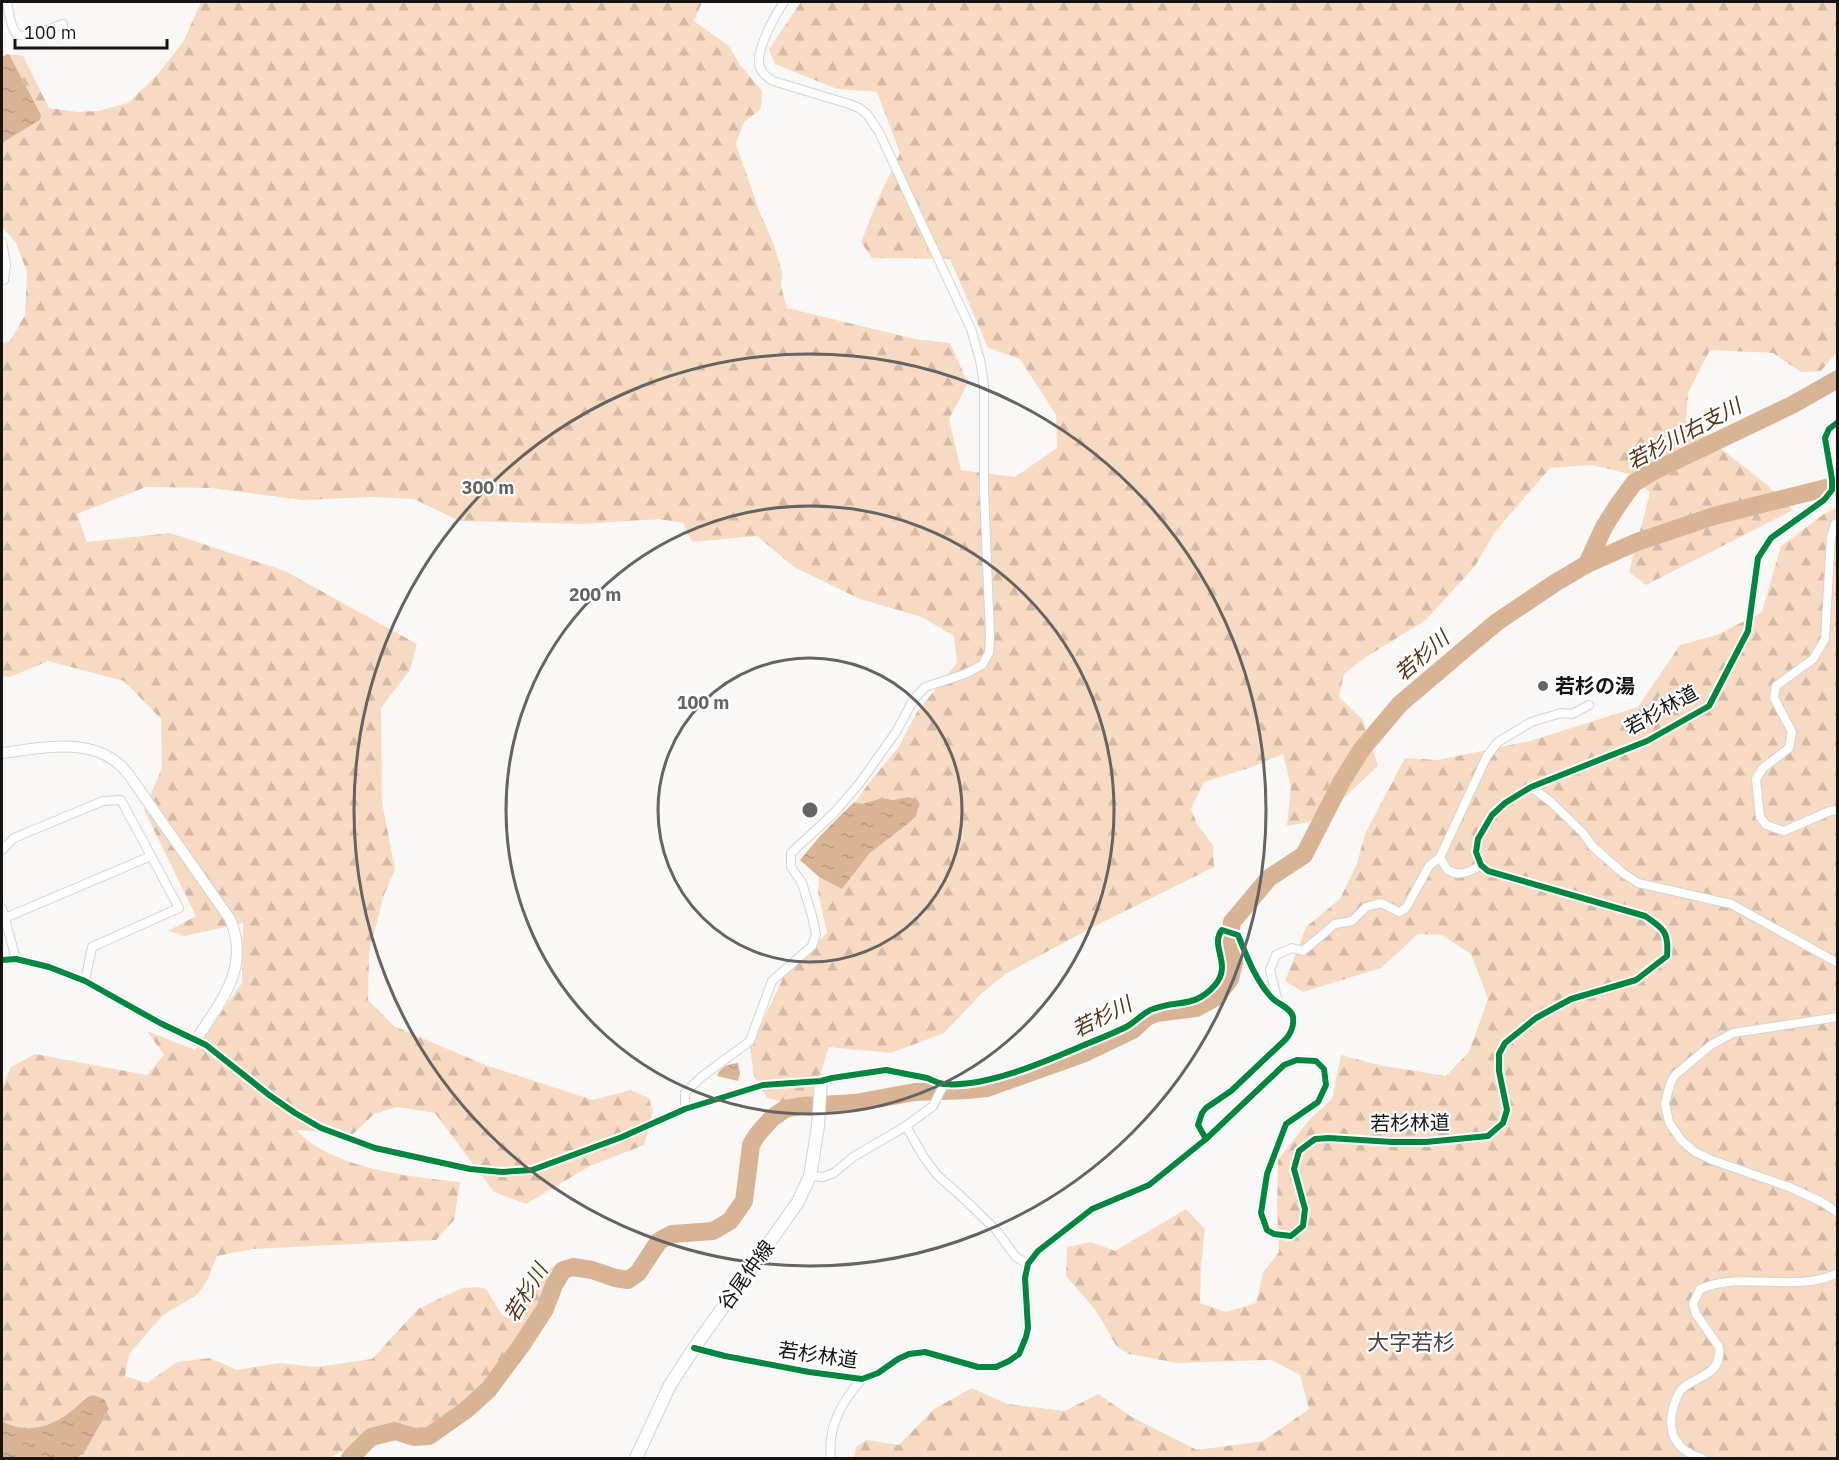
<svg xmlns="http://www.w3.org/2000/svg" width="1839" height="1460" font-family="'IBM Plex Sans','Noto Sans JP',sans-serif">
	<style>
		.forest { fill: url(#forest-firs) }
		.water { fill: url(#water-ripples) }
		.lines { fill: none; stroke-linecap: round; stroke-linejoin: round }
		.river { stroke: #d9b494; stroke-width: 18 }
		.minor-casing { stroke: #d4d3d2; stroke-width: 10 }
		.tertiary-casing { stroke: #d4d3d2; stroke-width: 12 }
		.secondary-casing { stroke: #d4d3d2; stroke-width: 14 }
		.minor { stroke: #fefefe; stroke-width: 8 }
		.tertiary { stroke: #fefefe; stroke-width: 10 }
		.secondary { stroke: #fefefe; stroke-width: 12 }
		.cycleway-casing { stroke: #fff; stroke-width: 10 }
		.cycleway { stroke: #00873e; stroke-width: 6 }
		.ring { fill: none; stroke: #656462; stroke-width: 3 }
		.poi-dot { fill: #656462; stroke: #fff; stroke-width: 2 }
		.labels { text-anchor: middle; stroke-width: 4.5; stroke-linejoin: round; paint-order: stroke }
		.poi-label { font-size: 20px; font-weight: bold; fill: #151413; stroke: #fff; text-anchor: start }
		.street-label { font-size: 20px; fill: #151413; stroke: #fff }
		.water-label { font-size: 21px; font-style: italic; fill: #573311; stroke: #fff }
		.quarter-label { font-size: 22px; fill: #484644; stroke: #fff }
		.centre { fill: #656462; stroke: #fff; stroke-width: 3 }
		.ring-label { font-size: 18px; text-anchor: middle; font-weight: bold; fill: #656462; stroke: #fff; stroke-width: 4.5; stroke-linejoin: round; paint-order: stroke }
	</style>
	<defs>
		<pattern id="forest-firs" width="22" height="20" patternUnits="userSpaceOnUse" patternTransform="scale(1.5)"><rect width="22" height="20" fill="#f7dac2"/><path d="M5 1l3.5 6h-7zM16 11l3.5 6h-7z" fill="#d3baa6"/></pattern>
		<pattern id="water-ripples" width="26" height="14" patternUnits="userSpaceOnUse" patternTransform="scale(1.5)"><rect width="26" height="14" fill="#d9b494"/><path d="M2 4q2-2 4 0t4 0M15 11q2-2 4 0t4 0" fill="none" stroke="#b99a7f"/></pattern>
	</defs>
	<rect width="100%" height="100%" fill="#faf8f6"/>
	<g class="forest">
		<path d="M201,2h501l-8,19 35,25 11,19 22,26 -1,18 -17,13 -8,22 23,66 15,35 8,27 -1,15 6,21 128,31 35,4 18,40 -19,36 12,51 54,7 42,-29 -1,-33 -36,-56 -32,-11 -38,-89 -78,-1 -11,-16 18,-45 21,-44 -23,-61 -40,-3 -62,-25 -6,-15 32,-47h1036v350l-16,19 -20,1 -28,-19 -63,-3 -22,43 -2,28 80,63 27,26 -147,75 -17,-13 21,-79 -17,-18 -41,-10 -42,3 -55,64 -20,34 -49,54 -63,39 -19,15 -5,23 24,23 15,46 -32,30 -37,26 -22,4 4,-40 -8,-32 -31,13 -48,15 -13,27 6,15 16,21 1,22 -115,57 -92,49 -26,21 -37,39 -53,20 -62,-6 -16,49 -30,6 -16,-4 -13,-22 -4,-28 35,-74 42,-41 -9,-41 1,-15 23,12 28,-36 40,-31 6,-7 -8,-18 -15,3 -11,-2 -20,6 -7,-2 17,-23 26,-31 19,-36 40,-49 -3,-27 -32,-19 -62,-18 -66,-32 -37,-31 -65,6 -9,-19 -25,-4 -75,5 -124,-3 -45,-22 -41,-2 -71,3 -91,-12 -65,-1 -69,27 10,28 83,-9 115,38 132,73 -7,26 -29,38 1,94 13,68 -11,25 -15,57 -1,48 26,26 91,39 108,35 37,-10 19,8 4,14 -9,33 -54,21 -64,38 -32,-12 -59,-79 -38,-6 -23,7 -21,20 -57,-4c35,38 114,47 164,52l-6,38 -18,20 -183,9 -36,7 -10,25 -10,14 -34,20 -34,39 -4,22 22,7 30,-21 33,-4 27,12 42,-7 37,4 56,-8 46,-50 44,-21 15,-1 9,2 16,26 8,4 36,-47 10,-7v37l-61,89 -81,54 -19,-5 -23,7 -32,5 -10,6h-253l7,-5 25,-44 -24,-12c-21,27 -51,41 -83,24v-333l9,-21 24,-13 112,21 17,-20 -17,-24 48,19 47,-67 1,-60 -58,13 -17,-5 28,-15 -52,-106 18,-42 -1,-49 -37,-38 -76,-20 -38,16 -8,-1v-333l8,-2 15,-26 2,-43 -11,-29 -14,-16v-84l38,-23 1,-5 -32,-61 14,2 26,52 29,4 20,-1 30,-8 31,-30 24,-31z"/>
		<polygon points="1837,507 1837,1458 854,1458 856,1447 866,1440 899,1445 934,1409 972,1388 1007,1404 1065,1411 1098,1394 1130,1416 1197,1450 1263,1441 1309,1409 1300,1375 1271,1360 1177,1363 1129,1354 1117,1347 1097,1312 1066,1276 1067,1247 1091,1242 1115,1251 1186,1209 1205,1229 1201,1266 1200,1303 1226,1312 1256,1303 1263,1273 1279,1252 1277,1206 1278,1160 1310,1119 1332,1099 1341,1055 1379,1065 1446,1076 1469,1052 1488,999 1471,954 1442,935 1418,934 1381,968 1303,992 1285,981 1306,927 1340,899 1357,864 1365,834 1405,758 1438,760 1530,741 1638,707 1680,645 1717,635 1762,612 1781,546 1824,514"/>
	</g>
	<g class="water">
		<polygon points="7,54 9,54 41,115 40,120 2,143 2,57"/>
		<polygon points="908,797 918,800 919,805 916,816 910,822 870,853 842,889 819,877 800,860 820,836 854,802 862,804 882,798 893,800"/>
		<path d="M738,1063l2,10 -2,8 -21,-5c3,-9 11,-12 21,-13z"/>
		<path d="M93,1395l11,4 5,10 -25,44 -7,5h-75v-37c26,14 50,6 72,-12 7,-6 9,-11 19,-14z"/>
	</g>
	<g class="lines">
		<g class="river">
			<polyline points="1587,564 1604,527 1618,505 1634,483 1652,472 1792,405 1838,379"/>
			<polyline points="350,1458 371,1437 395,1431 414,1437 429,1436 466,1410 489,1389 521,1346 545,1309 554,1285 563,1270 573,1267 592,1270 615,1278 628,1280 638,1273 659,1241 672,1234 713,1231 730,1221 744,1201 751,1145 757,1135 772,1118 785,1109 801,1106 855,1103 915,1092 968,1090 987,1088 1085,1053 1133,1030 1147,1017 1156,1013 1196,1008 1216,997 1230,979 1234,963 1228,946 1232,922 1269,878 1304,855 1342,781 1362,749 1400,704 1466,648 1497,622 1555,583 1587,564 1637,542 1714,516 1838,485"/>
		</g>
		<g class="minor-casing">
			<g id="minor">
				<path d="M7,2c2,8 3,26 10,32 8,6 37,-7 46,-10"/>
				<polyline points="2,242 6,265 4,280"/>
				<polyline points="1838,522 1835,524 1831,537 1825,639 1813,659 1776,686 1774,698 1792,732 1789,748 1763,768 1756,779 1760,817 1766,825 1784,831 1830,811 1838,810"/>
				<polyline points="1531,787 1551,802 1583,833 1593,847 1623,873 1638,883 1731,904 1838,963"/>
				<polyline points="2,850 14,838 103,801 121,800 179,908 92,947 85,981"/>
				<polyline points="1440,857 1487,756 1498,742 1531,722 1561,713 1572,714 1589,705"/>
				<polyline points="2,908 16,959"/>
				<polyline points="5,918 151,856"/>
				<path d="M2,960l14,-1 33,8 36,14 75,42 46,22 63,50 26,18 26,15 54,20 95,21 32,3 30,-2 90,-33 63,-28 78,-24 58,-4 11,-3 54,-8c14,3 27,5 41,8 5,2 11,5 17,6 43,4 105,-24 145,-41 12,-5 25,-10 37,-16 10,-5 17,-15 27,-18 26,-10 41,0 62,-24 18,-21 -6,-39 7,-55l16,5c9,22 18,46 34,63 6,6 19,10 21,19 1,8 -2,16 -7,22l-55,52 -25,17 -4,5 -4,12 8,14"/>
				<path d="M1278,1002l-8,-32 6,-15 16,-7 11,3 32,-27 17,-3 14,-14 15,-4 18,9 7,-4 23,-42 11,-9c2,4 5,11 8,13 11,8 24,1 33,-5"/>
				<polyline points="1838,1017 1733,1033 1711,1045 1675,1075 1670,1084 1665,1103 1669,1122 1681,1140 1695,1152 1712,1160 1789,1187 1822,1202 1838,1213"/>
				<path d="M685,1109v-16l15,-15 50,-37 22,-60 40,-35 4,-12 -4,-18 -10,-33 -11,-16v-14l43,-40 25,-29 37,-52 18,-33 11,-12 40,-13 17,-9 7,-12 1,-18 -6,-146v-104l-4,-25 -9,-31 -92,-197 -12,-18 -8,-6 -10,-4 -76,-23c-7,-4 -14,-11 -14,-18 -1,-17 16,-48 25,-61"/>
				<polyline points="906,1126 923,1156 937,1175 961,1196 996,1230 1016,1257 1028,1264"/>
				<polyline points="810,1176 823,1177 834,1173 853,1157 906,1126 933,1106 944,1084"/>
				<path d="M694,1348l31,8 84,16 53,7 16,-6 20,-14 11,-5 16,-2 53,15h18l13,-6 10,-7 7,-17 2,-9 -3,-50 3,-14 10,-13 54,-42 57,-24 57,-46 78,-74 13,-5 19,1 8,8 2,16 -8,17 -32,22 -19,50 -6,39 6,17 7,4 17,2 12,-10 2,-17 -11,-40 5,-18 16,-12 14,-1 63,4h34l62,-6 15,-13 4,-13 -8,-39v-17l6,-11 31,-25 35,-19 65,-19 31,-24c2,-24 -3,-27 -22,-40l-157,-45 -7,-6 -5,-13 2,-13 14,-24 13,-12 26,-16 116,-46 62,-35 39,-75 10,-73 13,-20 53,-38 8,-10v-11l-7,-41 4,-9 9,-7"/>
				<path d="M831,1458c-4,-31 11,-57 31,-79"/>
				<path d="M1702,1458c-27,-7 -36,-27 -28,-53 2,-6 4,-12 8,-16 9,-9 28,-13 34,-24 3,-6 4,-12 3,-18l-23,-33 -3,-10 7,-15c44,-19 94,5 138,-16"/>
			</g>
		</g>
		<g class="tertiary-casing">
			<path id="tertiary" d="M2,753c42,-5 97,-19 127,22l101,144c21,49 -9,81 -34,121"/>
		</g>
		<g class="secondary-casing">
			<polyline id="secondary" points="636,1458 670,1385 694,1348 798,1202 810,1176 818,1126 821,1081"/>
		</g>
		<use href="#minor" class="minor"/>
		<use href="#tertiary" class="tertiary"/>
		<use href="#secondary" class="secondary"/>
		<g class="cycleway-casing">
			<g id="cycleway">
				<path d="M2,960l14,-1 33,8 36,14 75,42 46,22 63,50 26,18 26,15 54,20 95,21 32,3 30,-2 90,-33 63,-28 78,-24 58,-4 11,-3 54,-8c14,3 27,5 41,8 5,2 11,5 17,6 43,4 105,-24 145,-41 12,-5 25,-10 37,-16 10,-5 17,-15 27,-18 26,-10 41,0 62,-24 18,-21 -6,-39 7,-55l16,5c9,22 18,46 34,63 6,6 19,10 21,19 1,8 -2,16 -7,22l-55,52 -25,17 -4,5 -4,12 8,14"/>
				<path d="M694,1348l31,8 84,16 53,7 16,-6 20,-14 11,-5 16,-2 53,15h18l13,-6 10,-7 7,-17 2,-9 -3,-50 3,-14 10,-13 54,-42 57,-24 57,-46 78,-74 13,-5 19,1 8,8 2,16 -8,17 -32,22 -19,50 -6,39 6,17 7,4 17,2 12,-10 2,-17 -11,-40 5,-18 16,-12 14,-1 63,4h34l62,-6 15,-13 4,-13 -8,-39v-17l6,-11 31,-25 35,-19 65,-19 31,-24c2,-24 -3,-27 -22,-40l-157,-45 -7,-6 -5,-13 2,-13 14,-24 13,-12 26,-16 116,-46 62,-35 39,-75 10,-73 13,-20 53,-38 8,-10v-11l-7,-41 4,-9 9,-7"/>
			</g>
		</g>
		<use href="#cycleway" class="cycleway"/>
	</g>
	<g class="ring">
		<circle cx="810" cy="810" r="152"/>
		<circle cx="810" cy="810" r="304"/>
		<circle cx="810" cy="810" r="456"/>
	</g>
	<circle class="poi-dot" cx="1543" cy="686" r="6"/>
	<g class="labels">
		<g class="poi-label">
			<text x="1555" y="693">若杉の湯</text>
		</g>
		<g class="street-label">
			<text transform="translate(1661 710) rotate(-29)" y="7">若杉林道</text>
			<text transform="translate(1410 1123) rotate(-1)" y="7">若杉林道</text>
			<text transform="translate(746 1275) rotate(-54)" y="7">谷尾仲線</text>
			<text transform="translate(818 1355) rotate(8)" y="7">若杉林道</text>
		</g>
		<g class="water-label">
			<text transform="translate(1684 434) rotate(-28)" y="7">若杉川右支川</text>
			<text transform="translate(1422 656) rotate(-41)" y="7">若杉川</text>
			<text transform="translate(1102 1017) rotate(-27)" y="7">若杉川</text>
			<text transform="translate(526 1293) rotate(-59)" y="7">若杉川</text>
		</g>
		<g class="quarter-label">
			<text x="1411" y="1350">大字若杉</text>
		</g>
	</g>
	<circle cx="810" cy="810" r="9" class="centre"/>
	<g class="ring-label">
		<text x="488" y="494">300 m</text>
		<text x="595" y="601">200 m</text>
		<text x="703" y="709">100 m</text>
	</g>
	<rect width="1839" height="1460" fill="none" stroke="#151413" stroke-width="6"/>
	<path d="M15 39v9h152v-9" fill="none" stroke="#151413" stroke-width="3"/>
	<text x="24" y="39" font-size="18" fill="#151413" stroke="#ffffff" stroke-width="4.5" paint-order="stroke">100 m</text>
</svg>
